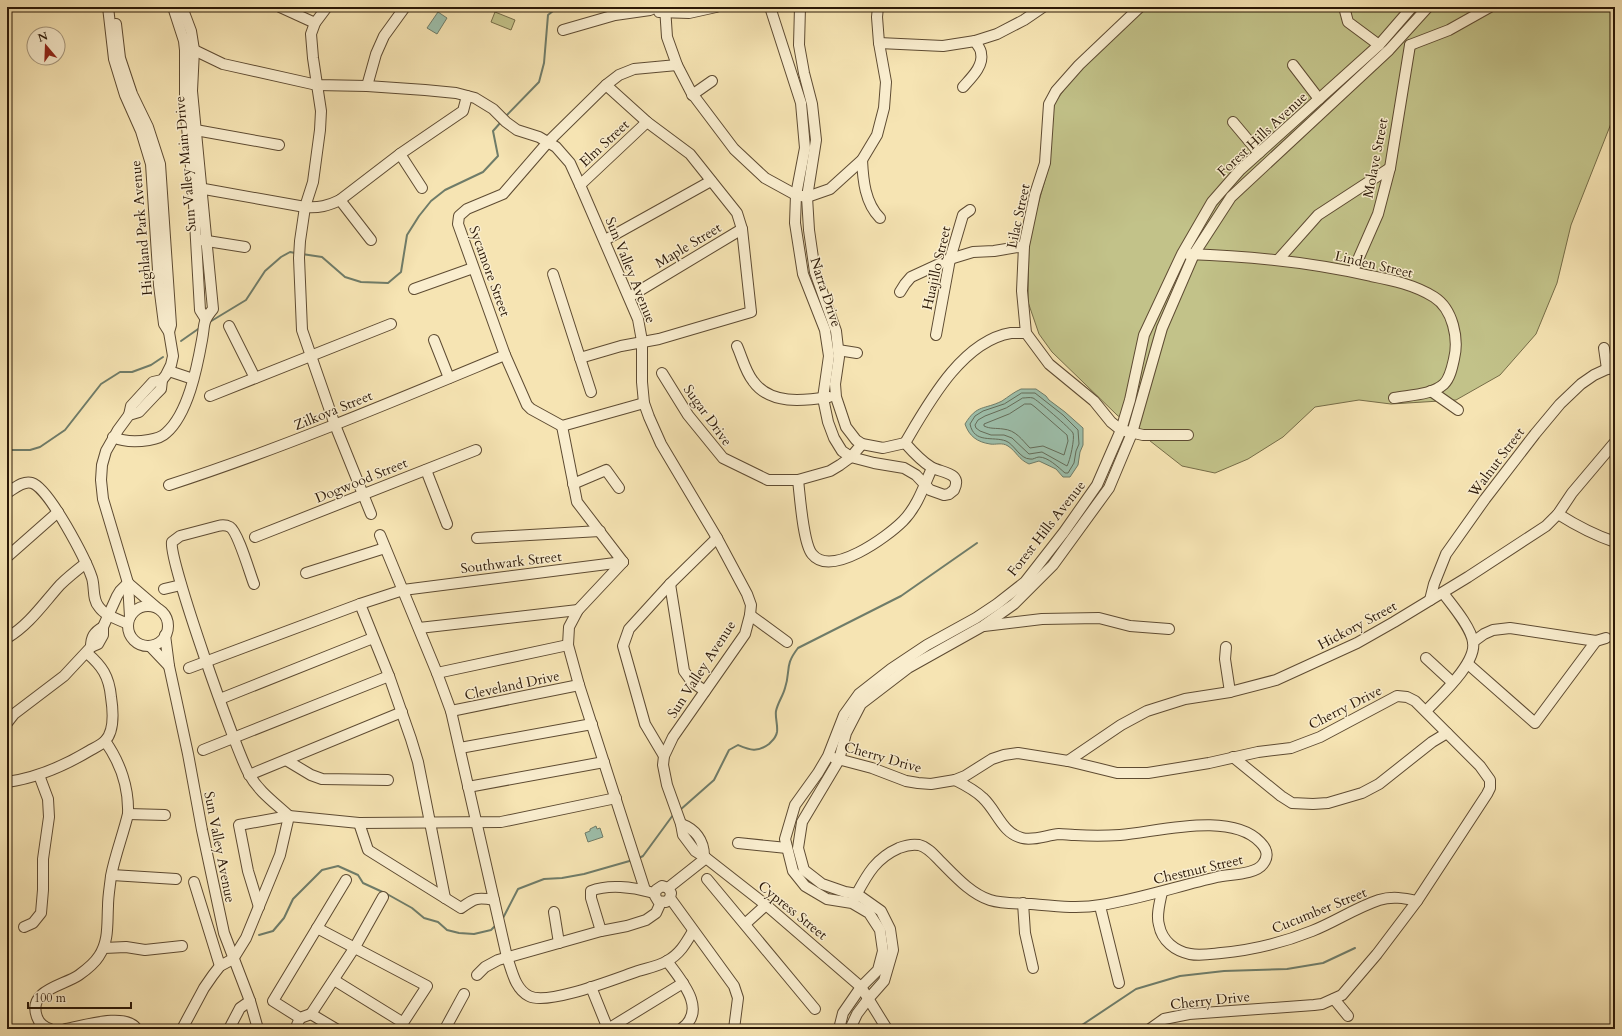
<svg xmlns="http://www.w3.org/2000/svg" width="1622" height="1036" font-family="Cardo,serif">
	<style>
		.green { fill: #c2c289; stroke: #766d48 }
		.water { fill: #9dbfab; stroke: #6f7c69 }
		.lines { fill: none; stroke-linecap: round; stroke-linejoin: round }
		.shore { stroke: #646c59; stroke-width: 1 }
		.stream { stroke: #6f7c69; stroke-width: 2 }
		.minor-casing { stroke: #5e4b32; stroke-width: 12 }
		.minor { stroke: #f9edce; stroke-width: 10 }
		.labels { text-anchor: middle; stroke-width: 3; stroke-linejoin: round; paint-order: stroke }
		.street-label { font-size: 14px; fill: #2b1807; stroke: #f9edce }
	</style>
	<rect width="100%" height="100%" fill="#f6e4b3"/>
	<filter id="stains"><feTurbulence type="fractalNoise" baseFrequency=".005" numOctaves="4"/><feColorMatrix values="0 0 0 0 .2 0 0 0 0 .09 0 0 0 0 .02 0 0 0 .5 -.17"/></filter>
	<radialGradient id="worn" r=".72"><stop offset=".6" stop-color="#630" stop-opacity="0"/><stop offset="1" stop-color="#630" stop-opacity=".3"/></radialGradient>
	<g class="green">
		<polygon points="1146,7 1615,7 1615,116 1612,121 1571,225 1557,283 1536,334 1500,375 1456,400 1391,404 1359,400 1315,407 1283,437 1248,459 1215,473 1182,466 1117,415 1052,352 1039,334 1028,302 1029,236 1049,166 1054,104 1080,67"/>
		<polygon points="495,12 515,20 511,30 491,22"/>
	</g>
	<g class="water">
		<polygon points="438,12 447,18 437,34 427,28"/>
		<path d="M1021,389h15l10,7 3,4 16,12 18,16v17l-3,7 -2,13 -8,12h-7l-7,-8 -17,-8 -10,3c-11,-5 -12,-12 -21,-18 -6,-4 -12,-1 -18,-2 -13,-2 -21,-8 -25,-20 12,-20 19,-14 37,-23 6,-4 12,-9 19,-12z"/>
		<polygon points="596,826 597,829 600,828 603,837 588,842 585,833 590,831 590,829"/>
	</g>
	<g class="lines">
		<g class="shore">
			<path d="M1022,393h13l28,22 15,15 1,14 -3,7 -2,12 -6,10h-3c-7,-6 -17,-16 -26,-16 -3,0 -6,3 -9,2 -10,0 -16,-15 -24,-18 -13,-5 -32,3 -36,-17l5,-8 8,-5 21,-7z"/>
			<path d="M1023,398c3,0 7,-1 10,0 3,1 38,31 40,35 2,5 -3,28 -6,33l-25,-14 -13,2 -17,-16 -8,-3h-13l-11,-4 -4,-3 -1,-3 3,-5 7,-4 21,-8z"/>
			<path d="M1025,404h6l4,3 32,28 1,6 -4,14 -21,-9 -13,2c-8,-8 -14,-18 -27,-19 -7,-1 -13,0 -19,-3v-2l25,-10z"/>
		</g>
		<g class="stream">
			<polyline points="505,117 539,82 544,63 548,15 558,7"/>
			<polyline points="302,254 322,257 345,277 361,282 388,283 401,272 407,235 419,216 431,201 445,190 483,172 498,156 493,131 501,122"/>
			<polyline points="208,323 246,300 265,271 281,257 290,252 295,253"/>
			<polyline points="181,341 201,327"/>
			<polyline points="7,450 30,450 40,447 65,430 101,384 120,372 132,372 151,365 163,357"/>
			<path d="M680,810l34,-30 15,-30 9,-5c12,5 19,8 31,-1 4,-4 7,-6 8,-12 1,-7 -2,-14 -1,-21 2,-9 7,-15 9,-23 6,-18 -1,-22 13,-40l103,-52 76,-53"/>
			<polyline points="639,858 643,856 673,815"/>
			<polyline points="503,918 518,889 544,879 562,878 584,874 633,860"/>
			<polyline points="259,935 273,931 284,918 293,899 322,870 338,866 358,875 363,883 387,894 412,908 424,918 438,922 447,930 459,933 474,934 491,930 496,925"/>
			<polyline points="1076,1029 1136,989 1180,976 1224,971 1287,969 1323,963 1355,948"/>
		</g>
		<g class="minor-casing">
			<g id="minor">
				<polyline points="108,7 114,59 125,95 141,131 151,164 159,285 164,324 169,332 173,356 171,365 166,375 162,380 153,382 131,406 129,415"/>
				<polyline points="173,7 184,41 185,50 185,107 193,187 200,310 205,318"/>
				<polyline points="280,7 315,23"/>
				<polyline points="327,7 315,23 311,34 313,58 321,111 320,130 313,182 305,207 300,241 299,258 302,330 335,425 371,514"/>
				<polyline points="665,7 667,37 677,65 691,92 734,149 765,178 796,195 807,197 830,189 862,160 877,135 884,108 886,82 879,43 877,17 878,7"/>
				<path d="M770,7l31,96 4,45 -9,47 -1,28 8,51 22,56 4,26 -6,42 5,24 6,16 8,13 9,6 23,6 30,5 12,7 14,15 14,5 5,-1 5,-4c9,-18 -13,-17 -23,-23 -10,-6 -18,-15 -26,-24"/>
				<polyline points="800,7 799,45 804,73 812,104 816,140 807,197 809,230 815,272 836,331 839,357 835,384 836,397 846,427 856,440 862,444 883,448 905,443"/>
				<polyline points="1140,7 1079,65 1056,91 1049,104 1045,163 1035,194 1024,246 1022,291 1026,333 1049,364 1094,401 1111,422 1121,430 1143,435 1188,435"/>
				<polyline points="1344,7 1348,22 1379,45"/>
				<polyline points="659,12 689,13 716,7"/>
				<polyline points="116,24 120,58 132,94 148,127 160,164 171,325 169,332"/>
				<polyline points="563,30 615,15 650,10 656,7"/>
				<polyline points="879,43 943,46 975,41 997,34 1024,20 1043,7"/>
				<polyline points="1410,45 1449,30 1490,7"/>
				<polyline points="185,50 194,50 223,64 317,85 367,86 425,90 456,93 475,98 493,109 506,122 517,130 539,137 556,147 570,163 580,185 638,319 642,341 642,382 644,403 649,417 661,444 717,538 747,594 751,605 750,615 745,634 673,737 664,756 663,765 667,785 681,824 683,835 695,851 706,858 766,905 861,987 887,1029"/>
				<polyline points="1293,65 1319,99"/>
				<polyline points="367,86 376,54 384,36 405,7"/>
				<path d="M963,87c8,-9 21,-21 18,-34 0,-4 -4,-8 -6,-12"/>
				<polyline points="692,95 712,81"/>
				<polyline points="1233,122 1259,153"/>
				<polyline points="190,129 279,145"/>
				<polyline points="400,154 422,188"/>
				<path d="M862,160c1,20 3,43 18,58"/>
				<polyline points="580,185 647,122"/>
				<path d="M193,187l112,20c14,1 23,-1 35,-7l60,-46 63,-43 4,-15"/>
				<polyline points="340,200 371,240"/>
				<polyline points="201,240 245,247"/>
				<polyline points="605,240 711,181"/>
				<path d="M1188,254c61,2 123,8 183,22 21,4 44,9 63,21 19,12 25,42 20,62 -2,9 -4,19 -10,25 -12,11 -34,11 -50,14"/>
				<polyline points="1278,260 1318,215 1390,168"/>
				<polyline points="1353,271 1378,214 1390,168 1410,45"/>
				<polyline points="553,274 591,392"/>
				<polyline points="414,289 473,268"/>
				<polyline points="900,292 905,284 911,277 950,259 973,252 994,251 1024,246"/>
				<polyline points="629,297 742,229"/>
				<polyline points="229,326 255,378"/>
				<polyline points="936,335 950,259 963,215 970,210"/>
				<polyline points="434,340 449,378"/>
				<path d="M737,346c5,11 8,25 16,35 17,24 50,20 76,16"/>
				<polyline points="1604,348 1607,369"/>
				<polyline points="838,350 857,353"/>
				<polyline points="580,358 621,346 659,339 751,312 742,229 737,213 690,154 647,122 606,85"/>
				<polyline points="169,371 193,379"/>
				<polyline points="662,373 688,415 723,458 768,480 798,480 830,471 840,465 851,457 862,444"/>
				<polyline points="1431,391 1458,410"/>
				<polyline points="210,396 391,324"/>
				<polyline points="644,403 562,426 531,409 527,405 505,355 458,224 459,216 467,209 503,194 548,142 606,85 619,75 634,69 677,65"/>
				<polyline points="562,426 577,502 623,562"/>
				<path d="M113,437c11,5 24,5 36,3 6,-1 13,-3 17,-7 22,-19 31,-65 36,-93 3,-16 0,-18 11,-31l-21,-218 2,-41 -3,-19 -9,-24"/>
				<path d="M905,443c23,-39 57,-102 106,-110 5,0 10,0 15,0"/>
				<polyline points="426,470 447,524"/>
				<path d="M798,480c2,16 5,63 14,74 19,24 75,-17 91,-33 14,-14 21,-35 29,-53"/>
				<polyline points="573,484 606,470 619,488"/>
				<path d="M169,485c114,-37 225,-84 336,-130"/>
				<path d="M7,493c7,-4 16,-13 25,-10 17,5 54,77 60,95 3,10 0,21 7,29 6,9 19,12 29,17"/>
				<path d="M1558,514c19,12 36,21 57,28"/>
				<path d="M380,535l57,138 14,38 56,246c5,14 8,32 22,39 19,10 88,-18 109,-25 10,-3 21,-5 29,-10 13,-7 19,-18 26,-30"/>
				<polyline points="255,537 476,450"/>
				<polyline points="477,538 600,531"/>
				<polyline points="7,557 58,512"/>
				<polyline points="623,562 578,610 569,627 568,645 579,685 645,890"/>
				<polyline points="306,573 385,548"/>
				<polyline points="128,583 156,607"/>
				<path d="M254,584c-4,-10 -16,-52 -24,-57 -4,-2 -8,-2 -12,-1l-38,10 -8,6c-4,17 64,209 77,232 9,17 26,29 40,42"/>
				<polyline points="670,584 684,671 692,682 705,691"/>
				<polyline points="164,589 181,585"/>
				<polyline points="1430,600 1434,584 1446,554 1485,499 1535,434 1560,404 1581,384 1594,375 1607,369 1615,368"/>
				<polyline points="360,604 389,676 411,739 418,762 445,898"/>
				<circle cx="148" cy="626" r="20"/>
				<polyline points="750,615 787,642"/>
				<polyline points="130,617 128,583 103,499 101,480 102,465 106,451 118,430 129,415 139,412 156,394 161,389 162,380"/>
				<polyline points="984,626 1042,619 1099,618 1130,626 1169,629"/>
				<polyline points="419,628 578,610"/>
				<polyline points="165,635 169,666 188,754 202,830 224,933 250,1001 258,1029"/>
				<path d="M7,638c22,-13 36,-34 53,-53 8,-8 17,-15 26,-22"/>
				<polyline points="1473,642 1484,634 1493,630 1510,628 1596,641 1606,638"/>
				<polyline points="150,646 169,666"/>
				<path d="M91,647c0,-10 3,-15 12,-20"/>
				<polyline points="1226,647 1225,659 1230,692"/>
				<polyline points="1426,658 1452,682"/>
				<polyline points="1468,664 1535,723 1596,641"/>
				<polyline points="189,668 360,604 403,590 623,562"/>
				<polyline points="437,673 568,645"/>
				<polyline points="220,699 373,638"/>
				<polyline points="451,711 579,685"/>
				<path d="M1426,711c14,-15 51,-48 47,-69 -2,-15 -21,-37 -30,-49"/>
				<polyline points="7,723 14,714 64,676 91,647 98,644 103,635 103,627 117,596 120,591 128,583"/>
				<polyline points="460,748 592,724"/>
				<polyline points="203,750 389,676"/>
				<polyline points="664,756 645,724 623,646 629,629 670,584 717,538"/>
				<polyline points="1233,757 1281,796 1292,803 1313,804 1328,803 1362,793 1379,784 1432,742 1447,733"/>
				<polyline points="834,758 872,768 906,781 918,783 931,784 955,780 965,776 992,759 1004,755 1018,753 1068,761 1117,773 1148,773 1209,763 1258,752 1291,748 1320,737 1397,696 1407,697 1415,701 1480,766 1490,780 1490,788 1487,794 1417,901 1377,954 1342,995 1322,1004 1314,1005 1189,1014 1164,1019 1150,1029"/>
				<polyline points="286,760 311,775 322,779 388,780"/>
				<polyline points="1068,761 1121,725 1147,711 1185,699 1230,692 1276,680 1357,643 1394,622 1468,577 1546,526 1558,514 1572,493 1615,442"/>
				<polyline points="249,775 402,712"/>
				<path d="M7,782c29,-4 57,-16 82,-31 5,-3 12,-6 16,-10 10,-10 8,-31 6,-44 -2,-21 -9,-31 -24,-44"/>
				<polyline points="468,787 604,762"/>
				<polyline points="128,814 165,815"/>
				<path d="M359,823l9,27 93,58c14,-10 16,-11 33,-8"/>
				<path d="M681,824c14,5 23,16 23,32"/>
				<polyline points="738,843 787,848"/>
				<polyline points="112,875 176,879"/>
				<polyline points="707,879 815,1009"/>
				<polyline points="194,882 220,966"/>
				<polyline points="668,888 706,858"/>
				<path d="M1162,892c-2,10 -6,23 -3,33 3,16 16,26 31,29 10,2 21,0 31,-1 32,-3 61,-10 91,-22 23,-9 43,-23 67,-31 13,-4 25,-2 38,1"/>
				<polyline points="670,898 666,902 658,901 655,896 656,890 662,886 668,888 671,893 670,898 734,986 738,998 734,1029"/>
				<path d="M854,899c12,-22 20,-40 45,-51 5,-2 14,-4 20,-3 9,2 16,11 22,17 14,14 30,32 49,38 13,4 27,3 41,4 23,2 47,5 70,1 39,-6 77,-19 116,-28 12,-3 38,-2 46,-13 6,-8 4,-15 -3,-22 -30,-31 -102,-10 -140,-7 -15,1 -30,1 -45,0 -5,0 -11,-1 -16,-1 -12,1 -25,7 -37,4 -20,-5 -25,-27 -39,-40 -8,-8 -18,-13 -28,-18"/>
				<polyline points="1023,903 1025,933 1033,968"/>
				<polyline points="1100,906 1119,983"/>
				<polyline points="259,907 248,871 239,825 289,816 359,823 501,822 616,798"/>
				<polyline points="554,912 559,943"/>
				<polyline points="745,924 766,905"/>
				<polyline points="24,927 33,923 41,913 43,890 43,859 49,817 48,799 39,775"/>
				<polyline points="317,928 427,986 399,1029"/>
				<path d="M601,931l-10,-33v-7c17,-7 42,-4 59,1"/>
				<polyline points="104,948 126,947 145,950 182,946"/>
				<path d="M667,961c13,18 42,49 14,68"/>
				<polyline points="477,975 485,967 498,960 601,931 627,926 646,920 656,913 661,902"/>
				<polyline points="334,980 402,1022"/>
				<polyline points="591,987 608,1029"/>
				<polyline points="1334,999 1348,1016"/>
				<polyline points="311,1014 355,947 383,897"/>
				<path d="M50,1029c-6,-2 -11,-6 -13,-12 -10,-27 26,-31 42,-42 7,-5 15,-11 20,-19 10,-15 8,-32 9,-50 0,-10 2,-20 3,-30 4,-21 12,-41 17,-62 1,-26 -8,-52 -23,-73"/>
				<path d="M66,1029c17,-3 60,-17 71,0"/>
				<polyline points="182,1029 204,988 213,975 220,966 233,959 246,938 280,855 289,816"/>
				<polyline points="229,1029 240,1008 250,1001"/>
				<polyline points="298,1029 297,1025 300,1018"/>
				<polyline points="336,1029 311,1014 300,1018 273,1001 346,880"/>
				<polyline points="445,1029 464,994"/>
				<polyline points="608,1029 683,983"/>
				<polyline points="839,1029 843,1013 861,987 878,970 883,951 880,930 869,913 852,903 827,899 805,886 793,871 785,839 795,805 818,773 828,756 844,715 859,694 891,669 927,645 976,618 997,604 1025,582 1064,532 1097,485 1121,430 1130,400 1144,335 1182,254 1212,202 1240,170 1379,45 1412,7"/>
				<polyline points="850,1029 857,1014 869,998 884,981 893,950 890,929 881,911 857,894 845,892 822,884 804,870 798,848 802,822 839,760 846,733 861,704 908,668 983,626 1014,604 1053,565 1109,488 1132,433 1162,328 1194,254 1231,197 1389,50 1428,7"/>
			</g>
		</g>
		<use href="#minor" class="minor"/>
	</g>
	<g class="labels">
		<g class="street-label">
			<text transform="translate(1262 134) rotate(-43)" y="5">Forest Hills Avenue</text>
			<text transform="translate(604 143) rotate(-43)" y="5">Elm Street</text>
			<text transform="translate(1375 158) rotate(-79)" y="5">Molave Street</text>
			<text transform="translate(185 164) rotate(-95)" y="5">Sun Valley Main Drive</text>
			<text transform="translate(1018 216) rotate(-78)" y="5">Lilac Street</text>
			<text transform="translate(141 228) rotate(-95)" y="5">Highland Park Avenue</text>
			<text transform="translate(688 245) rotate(-31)" y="5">Maple Street</text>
			<text transform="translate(1374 264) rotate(13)" y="5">Linden Street</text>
			<text transform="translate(936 268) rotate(-77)" y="5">Huajillo Street</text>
			<text transform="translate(631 270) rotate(68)" y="5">Sun Valley Avenue</text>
			<text transform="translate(490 271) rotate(70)" y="5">Sycamore Street</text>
			<text transform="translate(826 292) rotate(72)" y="5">Narra Drive</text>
			<text transform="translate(333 410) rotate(-22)" y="5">Zilkova Street</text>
			<text transform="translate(708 415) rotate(54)" y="5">Sugar Drive</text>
			<text transform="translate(1496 462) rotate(-53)" y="5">Walnut Street</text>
			<text transform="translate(361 480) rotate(-22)" y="5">Dogwood Street</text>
			<text transform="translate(1046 528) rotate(-52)" y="5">Forest Hills Avenue</text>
			<text transform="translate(511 562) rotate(-7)" y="5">Southwark Street</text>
			<text transform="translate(1357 625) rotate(-28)" y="5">Hickory Street</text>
			<text transform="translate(701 669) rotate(-57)" y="5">Sun Valley Avenue</text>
			<text transform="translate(512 685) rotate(-12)" y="5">Cleveland Drive</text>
			<text transform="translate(1345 707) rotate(-27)" y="5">Cherry Drive</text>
			<text transform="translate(883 757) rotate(16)" y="5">Cherry Drive</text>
			<text transform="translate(220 847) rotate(79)" y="5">Sun Valley Avenue</text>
			<text transform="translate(1198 869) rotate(-13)" y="5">Chestnut Street</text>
			<text transform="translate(793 910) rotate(39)" y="5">Cypress Street</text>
			<text transform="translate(1319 910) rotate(-22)" y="5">Cucumber Street</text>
			<text transform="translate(1210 1000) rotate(-6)" y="5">Cherry Drive</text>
		</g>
	</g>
	<rect width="1622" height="1036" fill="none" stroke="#f6e4b3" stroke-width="24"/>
	<rect x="8" y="8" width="1606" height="1020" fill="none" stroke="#2b1807" stroke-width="2"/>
	<rect x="12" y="12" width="1598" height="1012" fill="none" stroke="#2b1807"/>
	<g transform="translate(46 46) rotate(341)"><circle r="19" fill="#f9edce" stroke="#a7987e"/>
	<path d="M0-3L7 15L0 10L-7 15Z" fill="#8f2418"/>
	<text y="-6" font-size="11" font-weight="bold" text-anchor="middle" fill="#2b1807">N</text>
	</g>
	<path d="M28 1002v6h103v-6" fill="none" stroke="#2b1807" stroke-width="2"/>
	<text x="34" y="1002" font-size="12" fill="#2b1807" stroke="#f9edce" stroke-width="3" paint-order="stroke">100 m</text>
	<rect width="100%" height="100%" filter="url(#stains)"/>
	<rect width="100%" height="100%" fill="url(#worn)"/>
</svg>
